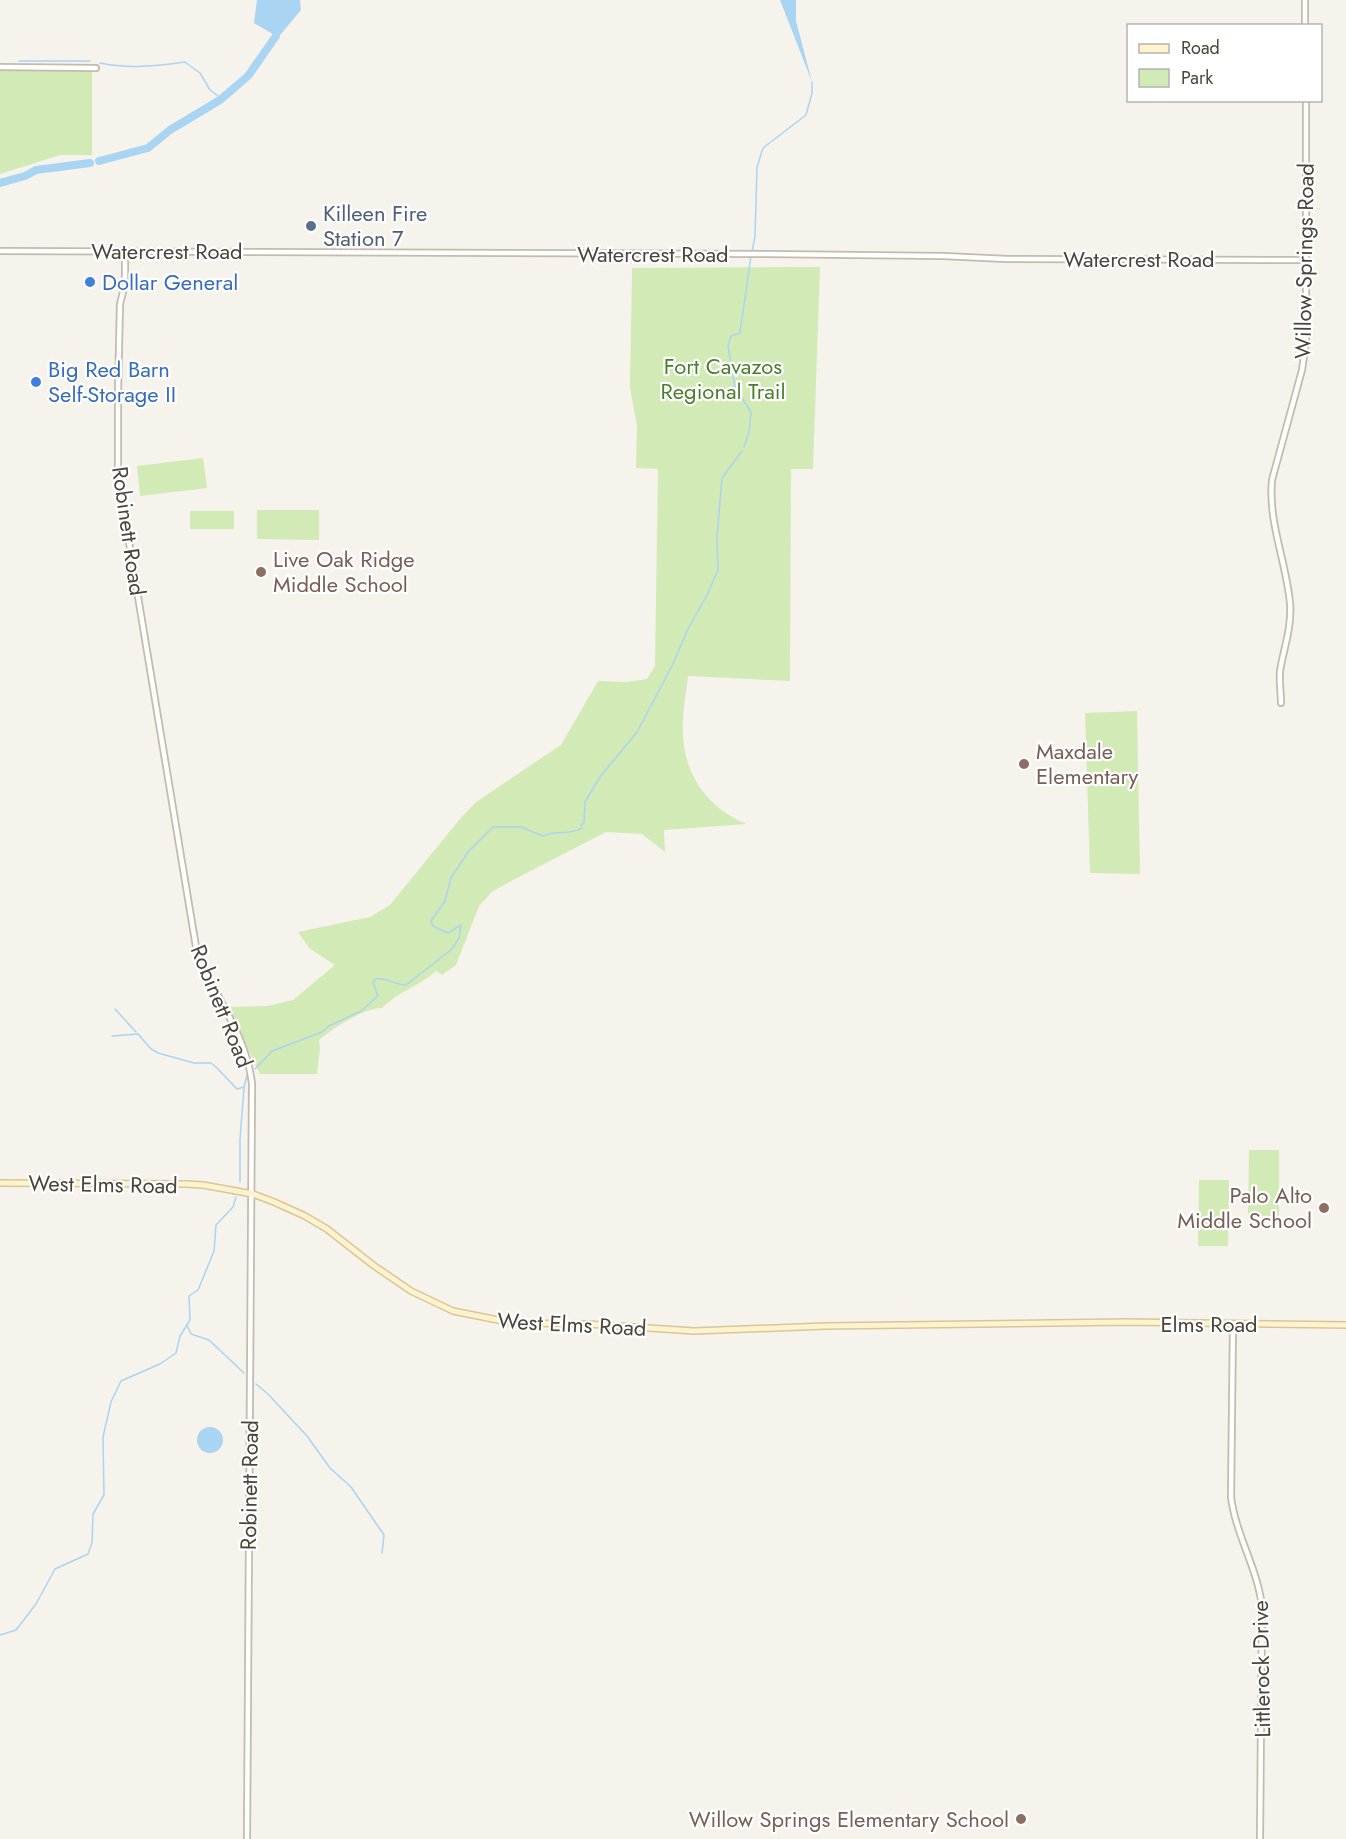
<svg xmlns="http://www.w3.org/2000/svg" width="1346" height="1839" font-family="Jost,sans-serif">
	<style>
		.green { fill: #d2eab5 }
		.water { fill: #a9d4f2 }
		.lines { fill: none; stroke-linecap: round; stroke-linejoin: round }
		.stream { stroke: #a9d4f2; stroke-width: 1.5 }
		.river { stroke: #a9d4f2; stroke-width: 8 }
		.tertiary-casing { stroke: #c2bbae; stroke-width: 8 }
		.secondary-casing { stroke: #d6c79b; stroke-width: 8 }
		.tertiary { stroke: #fff; stroke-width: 4.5 }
		.secondary { stroke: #fff3cd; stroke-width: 5 }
		.service-dot { fill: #5c6f8a; stroke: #fff; stroke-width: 2 }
		.shop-dot { fill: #3f7fe0; stroke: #fff; stroke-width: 2 }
		.education-dot { fill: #8d6e63; stroke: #fff; stroke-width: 2 }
		.labels { text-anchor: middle; stroke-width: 4.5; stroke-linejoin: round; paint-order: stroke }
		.service-label { font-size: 22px; fill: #4e5e75; stroke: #fff; text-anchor: start }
		.street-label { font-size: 22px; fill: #4b4439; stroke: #fff }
		.shop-label { font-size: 22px; fill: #366cbe; stroke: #fff; text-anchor: start }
		.park-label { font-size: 22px; fill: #4a7f2a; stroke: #fff }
		.education-label { font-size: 22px; fill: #785e54; stroke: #fff; text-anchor: start }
	</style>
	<rect width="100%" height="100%" fill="#f6f3ec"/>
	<g class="green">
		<polygon points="0,69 90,70 92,72 92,155 60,155 0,174"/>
		<path d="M820,267l-7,202h-22l-1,212 -102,-5c-2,18 -6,37 -5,55 0,43 25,78 64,93l-83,6 1,22 -23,-18 -36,-2 -91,47 -22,12 -14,15 -23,59 -14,10 -6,-4c-16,15 -39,21 -54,37 -18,0 -49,20 -63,32l1,8 -3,26h-57l-32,-67 40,-1 25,-6 42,-35 -26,-17 -11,-16 72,-15 20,-12 69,-85 17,-18 85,-57 37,-64 29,1 20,-3 8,-13 3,-197 -22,-1 1,-42 -7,-38 2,-120z"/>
		<polygon points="203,458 207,488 140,496 137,466"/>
		<polygon points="257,510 319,510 319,540 257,539"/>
		<rect x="190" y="511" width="44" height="18"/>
		<polygon points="1137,711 1140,874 1090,873 1085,713"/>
		<polygon points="1249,1150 1279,1150 1279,1216 1248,1216"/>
		<polygon points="1199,1180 1229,1180 1228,1246 1198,1246"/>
	</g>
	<g class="water">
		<polygon points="257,0 300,0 301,10 281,34 276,36 254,23"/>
		<polygon points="780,0 796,0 796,21 812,82"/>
		<circle cx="210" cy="1440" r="13"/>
	</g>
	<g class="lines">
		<g class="stream">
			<polyline points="19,61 90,61"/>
			<path d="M100,63c29,6 56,3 85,-1l15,11 10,17 12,9"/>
			<polyline points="752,252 755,236 757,167 763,148 806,115 812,93 812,82"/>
			<polyline points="744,447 749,432 751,412 735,387 728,346 731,336 740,333 751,256"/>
			<polyline points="115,1009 136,1032"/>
			<polyline points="112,1036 138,1034 151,1049 158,1053 194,1063 211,1063 217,1068 237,1089 244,1087 247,1075"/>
			<path d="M255,1069l17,-18 50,-19 7,-6 32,-15 17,-15 -5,-13 2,-4c12,-2 20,6 31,6l46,-36 7,-11 2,-13 -13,8 -15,-7 -2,-5 14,-20 6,-23 17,-26 25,-25h28l22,9c12,-7 27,0 39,-8l-1,-3 3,-2 1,-21 15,-25 37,-45 35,-66 16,-37 19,-34 11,-25 -1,-33 5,-59 20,-27"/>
			<polyline points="240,1182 240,1139 244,1088"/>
			<polyline points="187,1325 191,1334 209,1340 244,1373"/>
			<polyline points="256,1384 268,1394 307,1436 330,1468 351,1487 384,1535 382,1553"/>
			<polyline points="0,1635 16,1630 36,1604 55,1569 88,1554 92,1543 93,1514 104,1495 103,1437 111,1402 121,1381 160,1364 176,1353 180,1336 190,1320 189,1296 198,1290 214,1251 216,1225 233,1207 236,1197"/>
		</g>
		<g class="river">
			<polyline points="99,161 148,148 170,130 220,100 248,76 276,36 277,26"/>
			<polyline points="0,183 25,176 36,170 90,163"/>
		</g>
		<g class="tertiary-casing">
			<g id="tertiary">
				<polyline points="1305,0 1305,26"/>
				<polyline points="0,67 96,68"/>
				<polyline points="0,251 767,254 943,256 1007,259 1307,260"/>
				<path d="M125,251v33l-5,20 -2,87v83l4,26 75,453c18,44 50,83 55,131l-5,755"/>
				<path d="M1281,703c0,-10 -2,-22 -1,-32 4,-24 12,-44 10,-68 -4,-42 -22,-81 -18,-123l30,-110 4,-28v-242"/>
				<path d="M1233,1324l-2,173c5,39 27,72 31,110l-2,232"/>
			</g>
		</g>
		<g class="secondary-casing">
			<polyline id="secondary" points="0,1183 186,1184 203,1185 253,1194 274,1202 305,1216 327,1229 373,1265 411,1291 453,1311 513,1323 588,1324 694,1331 825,1326 1126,1322 1346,1325"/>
		</g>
		<use href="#tertiary" class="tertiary"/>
		<use href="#secondary" class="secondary"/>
	</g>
	<circle class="service-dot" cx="311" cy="226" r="6"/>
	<g class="shop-dot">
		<circle cx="90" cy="282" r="6"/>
		<circle cx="36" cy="382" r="6"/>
	</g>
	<g class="education-dot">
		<circle cx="261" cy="572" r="6"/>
		<circle cx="1024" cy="764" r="6"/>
		<circle cx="1324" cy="1208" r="6"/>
		<circle cx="1021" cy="1819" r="6"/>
	</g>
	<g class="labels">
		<g class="service-label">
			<text x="323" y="221">Killeen Fire<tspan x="323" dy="25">Station 7</tspan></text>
		</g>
		<g class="street-label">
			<text x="167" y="259">Watercrest Road</text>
			<text x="653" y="262">Watercrest Road</text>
			<text x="1139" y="267">Watercrest Road</text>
			<text transform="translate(1304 261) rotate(-89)" y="8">Willow Springs Road</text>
			<text transform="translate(129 531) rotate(82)" y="8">Robinett Road</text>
			<text transform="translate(222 1006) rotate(68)" y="8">Robinett Road</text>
			<text transform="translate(103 1184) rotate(1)" y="8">West Elms Road</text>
			<text transform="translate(572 1324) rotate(3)" y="8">West Elms Road</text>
			<text x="1209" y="1332">Elms Road</text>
			<text transform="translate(249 1485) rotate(-89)" y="8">Robinett Road</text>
			<text transform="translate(1261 1669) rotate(-91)" y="8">Littlerock Drive</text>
		</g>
		<g class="shop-label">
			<text x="102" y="290">Dollar General</text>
			<text x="48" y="377">Big Red Barn<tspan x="48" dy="25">Self-Storage II</tspan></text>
		</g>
		<g class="park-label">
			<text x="723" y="374">Fort Cavazos<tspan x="723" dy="25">Regional Trail</tspan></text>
		</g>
		<g class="education-label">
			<text x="273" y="567">Live Oak Ridge<tspan x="273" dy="25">Middle School</tspan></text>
			<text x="1036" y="759">Maxdale<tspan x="1036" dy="25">Elementary</tspan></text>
			<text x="1312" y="1203" text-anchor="end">Palo Alto<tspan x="1312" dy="25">Middle School</tspan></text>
			<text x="1009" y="1827" text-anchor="end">Willow Springs Elementary School</text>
		</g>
	</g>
	<rect x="1127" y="24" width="195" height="78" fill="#ffffff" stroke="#b7b4b0" stroke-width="1.5"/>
	<rect x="1139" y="44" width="30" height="9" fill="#fff3cd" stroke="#b7b4b0" stroke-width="1.5"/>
	<text x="1181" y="54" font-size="18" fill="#4b4439">Road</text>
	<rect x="1139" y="69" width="30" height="18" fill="#d2eab5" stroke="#b7b4b0" stroke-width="1.5"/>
	<text x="1181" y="84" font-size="18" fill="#4b4439">Park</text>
</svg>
